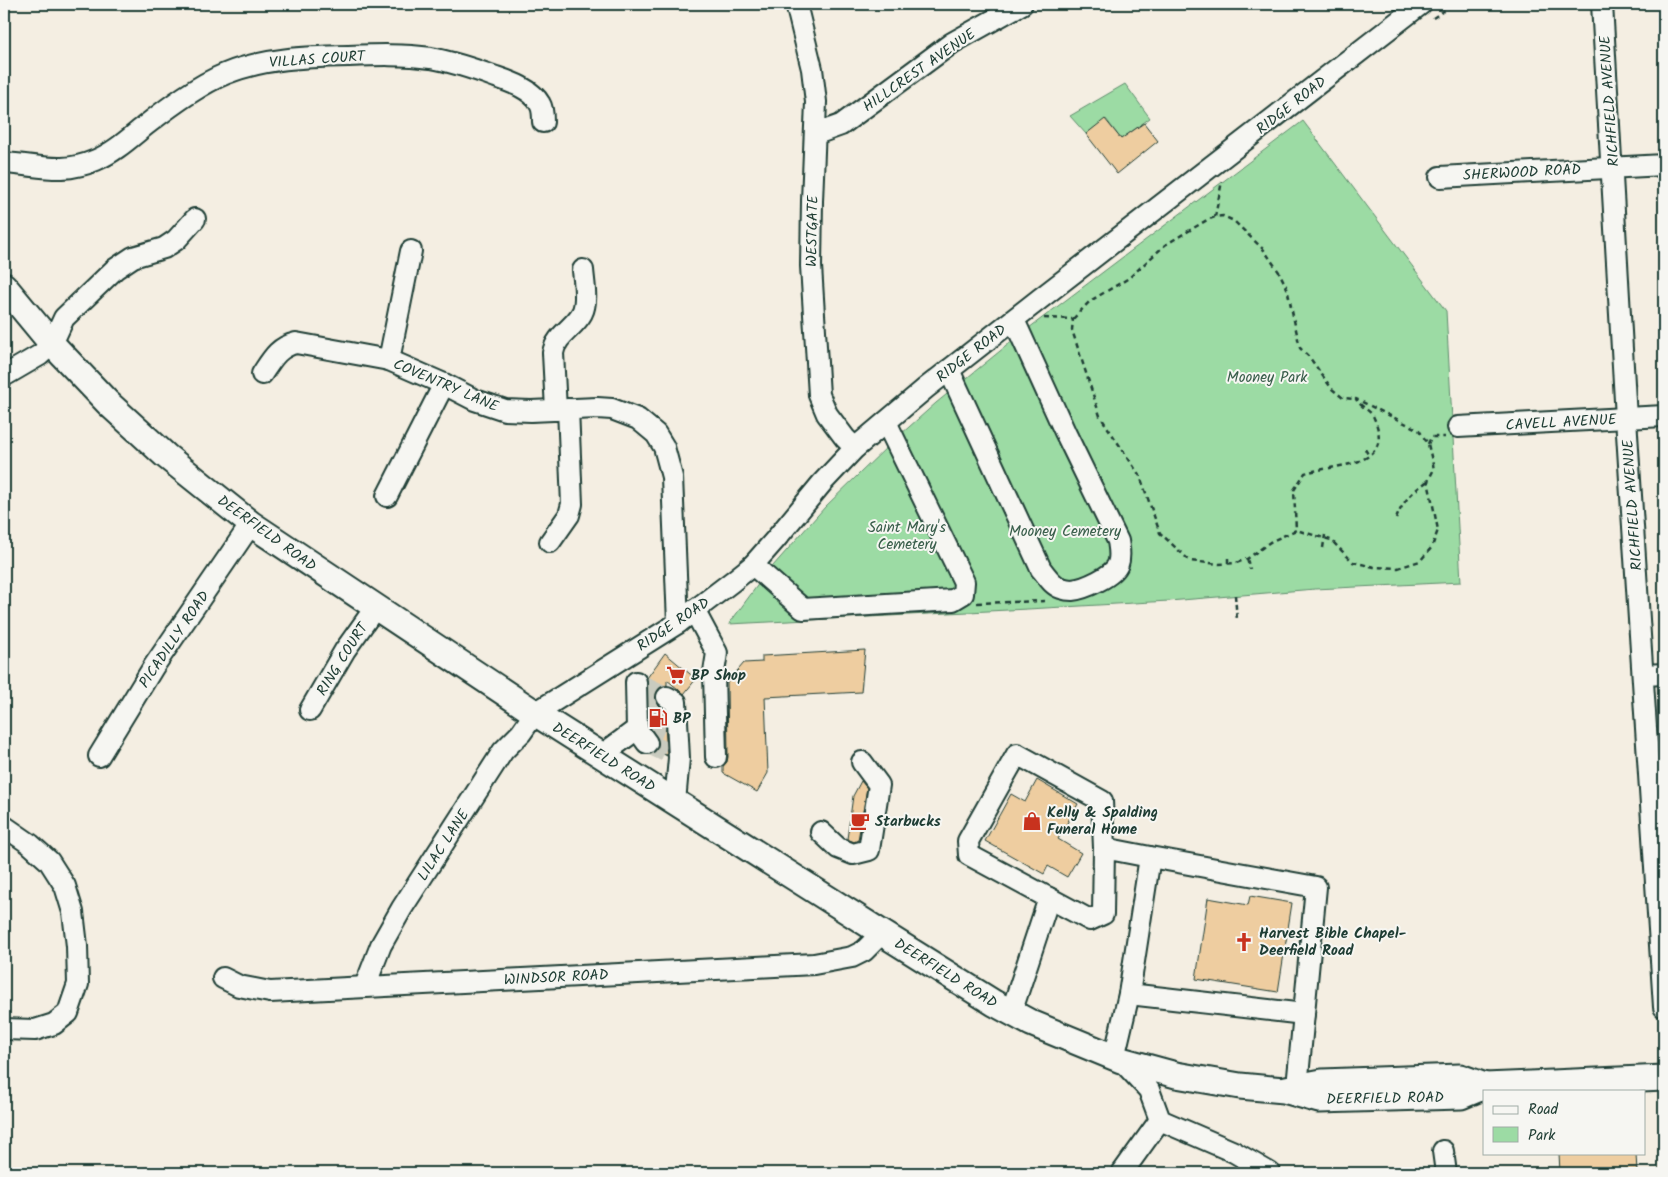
<svg xmlns="http://www.w3.org/2000/svg" width="1668" height="1177" font-family="Kalam,sans-serif">
	<style>
		.green { fill: #9cdba4; stroke: #5e8c6c }
		.building { fill: #eecda0; stroke: #1f3d34 }
		.lines { fill: none; stroke-linecap: round; stroke-linejoin: round }
		.minor-tunnel { stroke: #c9cbbf; stroke-width: 20; stroke-dasharray: 20 10; stroke-linecap: butt }
		.minor-casing { stroke: #1f3d34; stroke-width: 24 }
		.major-casing { stroke: #1f3d34; stroke-width: 29 }
		.path { stroke: #1f3d34; stroke-width: 2.5; stroke-dasharray: 5 4; stroke-linecap: butt }
		.minor { stroke: #f6f6f2; stroke-width: 20 }
		.major { stroke: #f6f6f2; stroke-width: 25 }
		.labels { text-anchor: middle; stroke-width: 4; stroke-linejoin: round; paint-order: stroke }
		.street-label { font-size: 15px; fill: #1f3d34; stroke: #f6f6f2 }
		.park-label { font-size: 15px; fill: #385d4a; stroke: #f6f6f2 }
		.poi-label { font-size: 15px; font-weight: bold; fill: #1f3d34; stroke: #f6f6f2; text-anchor: start }
	</style>
	<rect width="100%" height="100%" fill="#f4eee2"/>
	<filter id="ink" filterUnits="userSpaceOnUse"><feTurbulence type="fractalNoise" baseFrequency=".02" numOctaves="2"/><feDisplacementMap in="SourceGraphic" scale="10" xChannelSelector="R" yChannelSelector="G"/><feConvolveMatrix kernelMatrix="1 2 1 2 8 2 1 2 1" color-interpolation-filters="sRGB"/></filter>
	<g filter="url(#ink)">
		<g class="green">
			<polygon points="1125,84 1150,118 1121,139 1106,119 1086,134 1070,116"/>
			<polygon points="1303,121 1446,311 1461,582 1315,589 1169,601 1028,609 729,624 765,575 825,507 891,443 936,403 1021,334"/>
		</g>
		<g class="building">
			<polygon points="1105,119 1121,139 1144,123 1158,141 1117,174 1086,134"/>
			<polygon points="865,650 861,692 765,697 768,773 757,792 723,773 723,766 727,762 728,757 727,683 744,663 762,662 762,656"/>
			<polygon points="665,653 696,679 684,694 667,680 667,685 661,687 656,692 655,698 657,703 664,709 667,756 656,750 659,741 649,725 647,678"/>
			<polygon points="1037,780 1078,804 1058,839 1081,853 1067,877 1048,866 1044,874 985,841 1011,794 1025,802"/>
			<polygon points="861,781 867,788 858,840 854,842 847,839 853,796"/>
			<polygon points="1250,896 1292,903 1278,992 1196,979 1208,898 1248,905"/>
			<polygon points="1559,1153 1636,1153 1637,1173 1560,1173"/>
		</g>
		<g class="lines">
			<g class="minor-tunnel">
				<polyline points="644,686 667,697"/>
				<polyline points="646,703 668,715"/>
				<polyline points="646,723 668,733"/>
				<polyline points="647,743 670,754"/>
			</g>
			<g class="minor-casing">
				<g id="minor">
					<polyline points="796,4 812,69 816,102 812,201 811,266 819,395 827,414 845,438 855,448"/>
					<polyline points="1602,4 1626,418 1664,1007"/>
					<polyline points="816,134 841,125 952,43 1022,4"/>
					<path d="M4,163c36,2 57,12 92,-3 19,-8 35,-23 50,-35 23,-18 52,-40 79,-51 39,-16 81,-17 123,-18 28,-1 55,-2 83,2 22,4 43,11 65,19 15,5 36,12 44,27 3,5 3,13 3,18"/>
					<polyline points="1440,177 1664,165"/>
					<polyline points="389,360 411,251"/>
					<path d="M949,370l92,199c6,7 11,16 20,19 3,1 8,2 11,2 12,-1 42,-14 46,-26 3,-8 1,-16 0,-23l-53,-109 -51,-112"/>
					<path d="M262,374c10,-15 16,-27 34,-31l93,17 55,24 31,16 30,10 26,1 66,-3 15,1 26,10 18,15 8,13 8,30 6,146"/>
					<polyline points="4,376 40,355 52,344 64,318 115,269 133,257 164,248 176,240 195,219"/>
					<path d="M556,410l-3,-57c3,-18 21,-25 29,-40 6,-12 2,-30 1,-43"/>
					<polyline points="1458,427 1664,416"/>
					<polyline points="387,496 444,384"/>
					<polyline points="550,542 569,515 572,504 568,409"/>
					<polyline points="753,565 803,609 953,600 963,594 964,582 886,422"/>
					<polyline points="694,610 717,653 714,672 716,757"/>
					<polyline points="1644,675 1664,674"/>
					<polyline points="667,697 676,702 679,758 675,802"/>
					<polyline points="310,710 345,650 375,608"/>
					<polyline points="637,729 647,743"/>
					<polyline points="602,755 637,729 636,682"/>
					<polyline points="99,756 154,666 251,524"/>
					<polyline points="4,826 30,844 49,861 65,886 73,912 77,946 78,984 68,1013 54,1024 35,1030 4,1029"/>
					<polyline points="821,832 838,848 853,854 869,850 879,785 862,762"/>
					<polyline points="1104,848 1103,914 1090,920 969,855 968,841 1017,754 1102,801 1104,848 1150,857"/>
					<polyline points="223,978 239,986 270,992 814,964 852,957 864,951 882,933"/>
					<polyline points="365,986 381,945 402,908 503,751 521,733 535,713 678,623 733,581 753,565 775,540 822,483 855,448 926,388 1041,298 1421,4"/>
					<polyline points="1129,994 1304,1014"/>
					<polyline points="1011,1013 1049,898"/>
					<polyline points="1114,1058 1129,994 1150,857 1316,887 1297,1087"/>
					<polyline points="1121,1060 1149,1090 1160,1120 1234,1152 1270,1173"/>
					<polyline points="1443,1151 1446,1173"/>
					<polyline points="1122,1173 1160,1120"/>
				</g>
			</g>
			<g class="major-casing">
				<g id="major">
					<polyline points="4,286 52,344 108,403 166,456 251,524 535,713 882,933 994,1003 1031,1023 1121,1060 1176,1075 1240,1086 1284,1090 1319,1100 1461,1096 1485,1086 1664,1078"/>
					<polyline points="1286,1089 1322,1082 1460,1077 1485,1086"/>
				</g>
			</g>
			<g class="path">
				<polyline points="1433,18 1448,8 1450,4"/>
				<polyline points="1215,217 1222,181"/>
				<path d="M1044,318l29,1 -1,11 28,86 40,60 20,57 30,28 29,3 17,-1 11,-4 23,-17 26,-12 -2,-40 11,-17c31,-9 91,-5 69,-55 -3,-8 -14,-11 -18,-19l63,31 9,14 6,25 -6,12 10,49 -6,17 -12,14 -22,7 -24,-1 -21,-5 -22,-22 -35,-10"/>
				<polyline points="1073,319 1090,301 1129,278 1165,245 1207,220 1215,217 1223,216 1234,221 1264,250 1279,272 1287,288 1300,348 1310,358 1332,389 1343,398 1356,399"/>
				<polyline points="1428,444 1431,437 1445,437"/>
				<polyline points="1365,449 1369,456"/>
				<path d="M1396,519c8,-20 16,-27 32,-38"/>
				<polyline points="1323,548 1325,535"/>
				<polyline points="1247,559 1250,569"/>
				<polyline points="1228,563 1228,554"/>
				<polyline points="1235,595 1237,620"/>
				<polyline points="977,603 1046,601"/>
			</g>
			<use href="#minor" class="minor"/>
			<use href="#major" class="major"/>
		</g>
	</g>
	<defs>
		<g id="supermarket-bare" transform="scale(1.5)"><path d="M-6-5.5h2.5l.6 2H6L4.5 2H-2.5L-4.4-4H-6ZM-1.5 3.2a1.3 1.3 0 1 0 .1 0ZM3 3.2a1.3 1.3 0 1 0 .1 0Z" fill="#c8321e" stroke="#f6f6f2" stroke-width="2.5" paint-order="stroke"/></g>
		<g id="fuel-bare" transform="scale(1.5)"><path d="M-5.5-6h7V0h2V4h1.3V-2.5L3-4.5l.8-.8L6-3V5H2.5V1h-1V6h-7ZM-4.2-4.7v3.2H.2V-4.7Z" fill="#c8321e" stroke="#f6f6f2" stroke-width="2.5" paint-order="stroke"/></g>
		<g id="cafe-bare" transform="scale(1.5)"><path d="M-5.5-4.5H6V0H3Q3 3.5 0 3.5H-2.5Q-5.5 3.5-5.5 0ZM3-3.2v2h1.7v-2ZM-6 4.5H4V6H-6Z" fill="#c8321e" stroke="#f6f6f2" stroke-width="2.5" paint-order="stroke"/></g>
		<g id="shop-bare" transform="scale(1.5)"><path d="M-5-2.5h2.3a2.7 3.5 0 0 1 5.4 0H5L5.5 6h-11ZM-1.5-2.5h3a1.5 2.3 0 0 0-3 0Z" fill="#c8321e" stroke="#f6f6f2" stroke-width="2.5" paint-order="stroke"/></g>
		<g id="church-bare" transform="scale(1.5)"><path d="M-1.2-6h2.4v3.5h3.3v2.4h-3.3V6h-2.4V-.1h-3.3v-2.4h3.3Z" fill="#c8321e" stroke="#f6f6f2" stroke-width="2.5" paint-order="stroke"/></g>
	</defs>
	<g fill-rule="evenodd">
		<use href="#supermarket-bare" x="676" y="675"/>
		<use href="#fuel-bare" x="658" y="718"/>
		<use href="#cafe-bare" x="860" y="821"/>
		<use href="#shop-bare" x="1032" y="821"/>
		<use href="#church-bare" x="1244" y="942"/>
	</g>
	<g class="labels">
		<g class="street-label">
			<text transform="translate(317 59) rotate(-4)" y="5">VILLAS COURT</text>
			<text transform="translate(919 70) rotate(-35)" y="5">HILLCREST AVENUE</text>
			<text transform="translate(1609 101) rotate(-94)" y="5">RICHFIELD AVENUE</text>
			<text transform="translate(1291 105) rotate(-38)" y="5">RIDGE ROAD</text>
			<text transform="translate(1522 172) rotate(-3)" y="5">SHERWOOD ROAD</text>
			<text transform="translate(812 231) rotate(-89)" y="5">WESTGATE</text>
			<text transform="translate(971 353) rotate(-38)" y="5">RIDGE ROAD</text>
			<text transform="translate(446 385) rotate(23)" y="5">COVENTRY LANE</text>
			<text transform="translate(1561 422) rotate(-3)" y="5">CAVELL AVENUE</text>
			<text transform="translate(1632 505) rotate(-94)" y="5">RICHFIELD AVENUE</text>
			<text transform="translate(267 533) rotate(36)" y="5">DEERFIELD ROAD</text>
			<text transform="translate(673 624) rotate(-34)" y="5">RIDGE ROAD</text>
			<text transform="translate(174 639) rotate(-56)" y="5">PICADILLY ROAD</text>
			<text transform="translate(342 659) rotate(-58)" y="5">RING COURT</text>
			<text transform="translate(604 757) rotate(32)" y="5">DEERFIELD ROAD</text>
			<text transform="translate(443 845) rotate(-57)" y="5">LILAC LANE</text>
			<text transform="translate(946 973) rotate(32)" y="5">DEERFIELD ROAD</text>
			<text transform="translate(556 977) rotate(-3)" y="5">WINDSOR ROAD</text>
			<text transform="translate(1385 1098) rotate(-1)" y="5">DEERFIELD ROAD</text>
		</g>
		<g class="park-label">
			<text x="1267" y="382">Mooney Park</text>
			<text x="907" y="532">Saint Mary's<tspan x="907" dy="17">Cemetery</tspan></text>
			<text x="1065" y="536">Mooney Cemetery</text>
		</g>
		<g class="poi-label">
			<text x="691" y="680">BP Shop</text>
			<text x="673" y="723">BP</text>
			<text x="1047" y="817">Kelly &amp; Spalding<tspan x="1047" dy="17">Funeral Home</tspan></text>
			<text x="875" y="826">Starbucks</text>
			<text x="1259" y="938">Harvest Bible Chapel-<tspan x="1259" dy="17">Deerfield Road</tspan></text>
		</g>
	</g>
	<rect width="1668" height="1177" fill="none" stroke="#f6f6f2" stroke-width="20"/>
	<rect x="10" y="10" width="1648" height="1157" fill="none" stroke="#1f3d34" stroke-width="2" filter="url(#ink)"/>
	<rect x="1483" y="1090" width="162" height="65" fill="#f6f6f2" stroke="#a0aca6"/>
	<rect x="1493" y="1106" width="25" height="8" fill="#f6f6f2" stroke="#a0aca6"/>
	<text x="1528" y="1114" font-size="15" fill="#1f3d34">Road</text>
	<rect x="1493" y="1127" width="25" height="15" fill="#9cdba4" stroke="#a0aca6"/>
	<text x="1528" y="1140" font-size="15" fill="#1f3d34">Park</text>
</svg>
